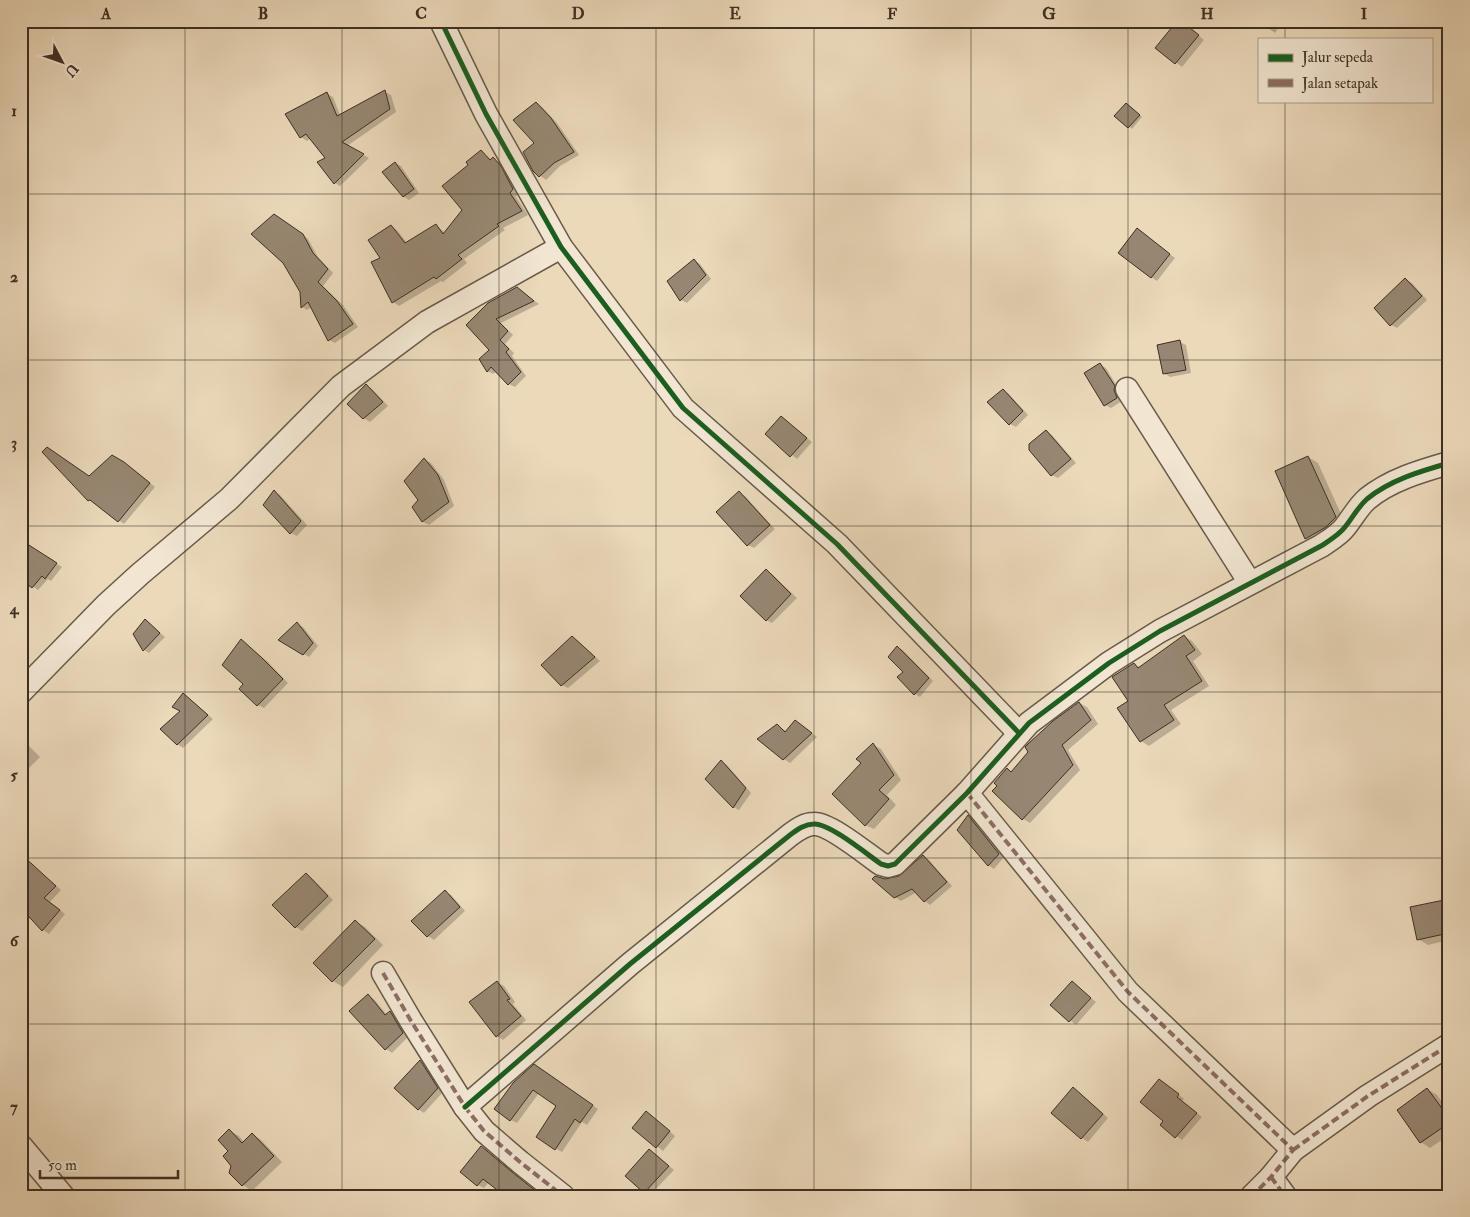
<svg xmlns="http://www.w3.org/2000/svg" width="1470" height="1217" font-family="'IM FELL Double Pica',serif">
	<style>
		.shadow { fill: #0003 }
		.building { fill: #978772; stroke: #3d2f23 }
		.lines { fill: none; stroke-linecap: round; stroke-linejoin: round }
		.minor-casing { stroke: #685a49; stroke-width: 25 }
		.minor { stroke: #f2e6d2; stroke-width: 22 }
		.quiet { stroke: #8d6e63; stroke-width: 4; stroke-dasharray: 8 4; stroke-linecap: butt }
		.cycleway-casing { stroke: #f2e6d2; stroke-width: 8 }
		.cycleway { stroke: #1b5e20; stroke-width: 5 }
		.grid { fill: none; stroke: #3d2f23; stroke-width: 1; stroke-opacity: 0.55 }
		.neatline { fill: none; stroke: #3d2f23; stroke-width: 2 }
		.grid-label { font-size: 16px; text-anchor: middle; font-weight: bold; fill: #3d2f23 }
	</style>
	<rect width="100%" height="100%" fill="#ebd9ba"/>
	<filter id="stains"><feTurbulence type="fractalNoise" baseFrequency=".004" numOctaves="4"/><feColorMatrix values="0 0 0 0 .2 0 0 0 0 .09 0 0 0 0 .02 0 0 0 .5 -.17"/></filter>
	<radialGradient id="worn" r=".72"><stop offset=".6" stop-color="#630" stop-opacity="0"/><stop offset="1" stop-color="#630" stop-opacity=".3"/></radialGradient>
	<g class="shadow">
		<polygon points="1258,21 1283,21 1275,33"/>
		<polygon points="1185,24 1204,40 1182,67 1157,48"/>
		<polygon points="385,92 391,95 396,112 347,146 369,158 340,186 335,183 327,158 311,138 307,141 301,137 327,94 333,97 340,115"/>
		<polygon points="536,104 542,107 557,123 579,155 560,166 546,180 534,171"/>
		<polygon points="1129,106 1142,117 1132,129 1116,116"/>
		<polygon points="481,152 492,160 493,159 500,162 507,171 519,193 516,197 528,215 503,228 505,230 464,259 467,263 443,282 441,281 399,306 393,302 382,259 391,226 397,230 407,243 436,225 445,233 463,210 470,166"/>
		<polygon points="395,163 401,166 419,193 409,200 403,196"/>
		<polygon points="280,218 308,239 318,257 333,273 323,286 343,305 358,327 335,343 329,340 312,307 307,310 302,307 302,292"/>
		<polygon points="1143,234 1175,258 1157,281 1151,277"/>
		<polygon points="694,260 700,264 711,279 687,303 681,300"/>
		<polygon points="1406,280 1412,283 1427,300 1397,328 1391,325 1376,308"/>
		<polygon points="517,288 539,304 501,323 513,335 505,344 514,353 512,356 526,376 515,387 509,384 497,371 493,374 487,371 490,350 468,325"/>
		<polygon points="1180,342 1186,345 1191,373 1170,377 1164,373"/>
		<polygon points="1100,365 1106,368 1120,391 1122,401 1111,408 1105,405"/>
		<polygon points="366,386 372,389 388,406 370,422 364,418"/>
		<polygon points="1003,390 1009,394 1028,415 1016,427 1010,424"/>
		<polygon points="781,418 812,442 797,459 767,434"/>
		<polygon points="1046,431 1052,435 1076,463 1058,478 1052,475"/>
		<polygon points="1308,457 1318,463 1345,523 1316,544 1306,539 1276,472"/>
		<polygon points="425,460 431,463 444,480 454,506 429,525 423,522 414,507 420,500"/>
		<polygon points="130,467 155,487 124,524 95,503 89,500 90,477"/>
		<polygon points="274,492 280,495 307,525 297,536 291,533"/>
		<polygon points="739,493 745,496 775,529 754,548 748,545"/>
		<polygon points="21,537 36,551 62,567 51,581 48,579 38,590 21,578"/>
		<polygon points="766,571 772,574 797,598 772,623 766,620"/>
		<polygon points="145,620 165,637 149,653 144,650"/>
		<polygon points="297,624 303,627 318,646 309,657 280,640"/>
		<polygon points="1184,636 1192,641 1202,654 1193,661 1209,686 1171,710 1181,724 1149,746 1141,741 1129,701 1134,664 1141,668"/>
		<polygon points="572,637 578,641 600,661 568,688 562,685"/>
		<polygon points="241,641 267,661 288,683 264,708 258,705 245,684"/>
		<polygon points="898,647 903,650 933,681 920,697 915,694 899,677 905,672"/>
		<polygon points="184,694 213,719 183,748 177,744"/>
		<polygon points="1079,703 1087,707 1098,724 1068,750 1080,770 1030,823 1023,819 999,785 1007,769 1012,772 1030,752"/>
		<polygon points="777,725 787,732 801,725 817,737 790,763 784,759"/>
		<polygon points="21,738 40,757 29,768 21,763"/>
		<polygon points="873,745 881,749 901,780 887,795 896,805 874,829 865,825 862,763"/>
		<polygon points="721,762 727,765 751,793 739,810 733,807"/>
		<polygon points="968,816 974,820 1004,857 994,869 988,865"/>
		<polygon points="923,856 929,860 952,886 930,905 925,901 917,892 901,901 895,897 885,880 900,878"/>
		<polygon points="27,860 61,890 50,902 65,914 49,934 43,930 31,917 24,925 21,923 21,867"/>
		<polygon points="306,874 312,878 333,900 302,931 296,927"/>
		<polygon points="445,892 451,895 465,911 434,940 428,936"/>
		<polygon points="1449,900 1449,940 1428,945 1418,939"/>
		<polygon points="356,922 365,927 383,945 343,987 333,981 315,963"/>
		<polygon points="1072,982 1096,1002 1076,1025 1052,1005"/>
		<polygon points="498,983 504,986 515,1002 513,1004 526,1020 503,1040 497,1036"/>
		<polygon points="368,996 374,999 387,1015 390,1012 396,1016 408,1037 392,1053 386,1049"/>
		<polygon points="420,1061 426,1065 443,1092 424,1113 418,1109"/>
		<polygon points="541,1069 598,1109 587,1125 582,1122 562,1152 537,1137 558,1106 539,1093 517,1123 511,1120"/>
		<polygon points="1160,1080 1184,1099 1182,1101 1202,1117 1182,1140 1162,1125 1165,1120"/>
		<polygon points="1427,1089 1437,1095 1449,1112 1449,1135 1430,1148 1421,1142"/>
		<polygon points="1079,1092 1108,1118 1088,1142 1082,1138"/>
		<polygon points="652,1116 675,1136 663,1151 634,1128"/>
		<polygon points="230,1131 239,1136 244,1142 252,1134 261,1140 282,1162 252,1191 243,1185 233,1166 230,1151"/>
		<polygon points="481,1147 487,1151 542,1196 507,1196 489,1182 484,1188 478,1185"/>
		<polygon points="650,1150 674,1170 650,1195 644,1192"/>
	</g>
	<g class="building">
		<polygon points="1177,21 1181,21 1199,35 1175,64 1155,48"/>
		<polygon points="385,90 390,109 342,142 364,154 334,184 317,162 325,158 306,134 300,138 285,114 327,92 337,116"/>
		<polygon points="536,102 551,118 574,152 554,163 539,177 533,171 523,152 534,143 513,120"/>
		<polygon points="1126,103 1140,115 1128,128 1114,116"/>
		<polygon points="481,150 490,160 493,157 501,166 513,189 510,193 522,211 497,224 499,226 458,255 462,259 436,279 434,277 392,303 371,262 380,258 368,240 391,225 405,243 436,224 443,234 462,210 442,186 468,165 466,162"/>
		<polygon points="395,162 414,189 403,197 382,172"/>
		<polygon points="274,214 303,234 313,253 328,269 318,282 337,301 353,324 328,341 308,302 301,308 300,292 283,263 251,234"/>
		<polygon points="1137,228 1170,254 1151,278 1118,253"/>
		<polygon points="694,259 706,275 680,301 667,281"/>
		<polygon points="1405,278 1422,296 1390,326 1374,308"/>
		<polygon points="517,287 534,301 496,319 508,331 500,340 509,349 506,352 521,372 508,385 491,367 487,372 479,359 489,350 466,325 488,303"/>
		<polygon points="1180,340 1186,370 1163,374 1157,345"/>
		<polygon points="1100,363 1115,386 1114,390 1117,398 1104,406 1084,373"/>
		<polygon points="366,384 383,402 363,419 347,404"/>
		<polygon points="1003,389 1023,411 1009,425 987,402"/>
		<polygon points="781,416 807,438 790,457 765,434"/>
		<polygon points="1046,430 1071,459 1051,476 1029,450 1029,444"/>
		<polygon points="47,447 89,476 112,455 124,462 150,483 118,522 90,500 88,501 42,452"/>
		<polygon points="1308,456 1336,517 1326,527 1305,539 1275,471"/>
		<polygon points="424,458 438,475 449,502 422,522 412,507 418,500 404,481"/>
		<polygon points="274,490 301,521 290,534 263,505"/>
		<polygon points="739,491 770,525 747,546 716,512"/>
		<polygon points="21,540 57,563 45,579 42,576 32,588 21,579"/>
		<polygon points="766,569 791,594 766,621 740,596"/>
		<polygon points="145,619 160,633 143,651 133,634"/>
		<polygon points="297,622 313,643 303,655 278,640"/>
		<polygon points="1184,635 1195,650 1186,656 1202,681 1164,705 1174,720 1140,742 1117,708 1128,701 1112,677 1134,663 1138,668"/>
		<polygon points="572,636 595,657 561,686 541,665"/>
		<polygon points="241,639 261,657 283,679 257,706 239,689 243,684 222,665"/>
		<polygon points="897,646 929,678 914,695 897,677 903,672 888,657"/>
		<polygon points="183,693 208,715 177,745 160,729 180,711 172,707"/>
		<polygon points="1079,702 1091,720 1062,745 1073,765 1022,820 992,791 997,786 994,783 1007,768 1011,772 1028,752 1025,747 1029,743 1053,721"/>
		<polygon points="795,720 812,733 783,760 757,739 777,724 785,732"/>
		<polygon points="873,743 894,775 879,790 889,799 865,826 832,794 861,763 856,759"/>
		<polygon points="721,760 746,788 733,808 705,779"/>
		<polygon points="968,815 999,854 988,866 957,830"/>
		<polygon points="21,854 56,886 44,898 60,910 42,931 21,908"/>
		<polygon points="923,855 947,882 924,902 912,889 894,898 872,879 875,876 885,879 899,876"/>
		<polygon points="306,873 328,896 295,928 272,905"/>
		<polygon points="445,890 460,907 427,937 411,921"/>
		<polygon points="1449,899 1449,933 1417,940 1410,907"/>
		<polygon points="355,920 375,939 332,982 313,963"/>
		<polygon points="497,981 510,999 507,1000 521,1016 496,1037 469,1002"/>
		<polygon points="1072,981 1091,998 1069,1022 1050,1005"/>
		<polygon points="368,994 385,1015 390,1011 403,1033 385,1050 349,1011"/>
		<polygon points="420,1060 438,1088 418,1110 394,1088"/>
		<polygon points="534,1064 593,1105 580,1123 575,1119 555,1150 536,1137 556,1106 533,1090 510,1121 494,1109 513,1083"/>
		<polygon points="1159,1079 1179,1094 1177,1097 1197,1113 1175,1138 1160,1125 1163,1121 1140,1102"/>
		<polygon points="1073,1087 1103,1114 1081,1139 1051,1113"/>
		<polygon points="1427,1088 1449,1118 1449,1123 1420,1143 1397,1110"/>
		<polygon points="646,1111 670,1131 656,1148 632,1128"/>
		<polygon points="229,1129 242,1143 252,1133 274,1156 242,1186 229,1173 231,1166 223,1156 228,1151 218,1140"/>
		<polygon points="481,1146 512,1172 542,1196 505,1196 483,1179 477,1186 460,1172"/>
		<polygon points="649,1149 669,1166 644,1193 625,1176"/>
	</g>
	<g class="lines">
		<g class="minor-casing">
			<g id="minor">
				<polyline points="441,21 486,114 561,247 683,408 837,544 1019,733"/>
				<polyline points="1127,389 1250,583"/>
				<polyline points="21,692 106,605 140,574 229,499 341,386 427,322 561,247"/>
				<polyline points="967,793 1128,992 1293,1150 1271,1177 1252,1196"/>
				<polyline points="383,973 411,1021 465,1107 484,1131 520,1162 563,1196"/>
				<path d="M465,1107l165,-143 160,-129c8,-6 15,-11 24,-11 15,-1 54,31 67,40l7,2 7,-2 72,-71 62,-70 80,-60 51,-32 161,-85c9,-6 18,-11 24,-19 8,-10 13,-20 22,-28 23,-19 54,-28 82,-36"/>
				<polyline points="21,1146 63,1196"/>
				<polyline points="1293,1150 1368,1096 1449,1045"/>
				<polyline points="1271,1177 1285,1196"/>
			</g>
		</g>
		<use href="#minor" class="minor"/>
		<g class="quiet">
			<polyline points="967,793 1128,992 1293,1150 1271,1177 1252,1196"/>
			<polyline points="383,973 411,1021 465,1107 484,1131 520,1162 563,1196"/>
			<polyline points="1293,1150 1368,1096 1449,1045"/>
			<polyline points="1271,1177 1285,1196"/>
		</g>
		<g class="cycleway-casing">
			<g id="cycleway">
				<polyline points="441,21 486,114 561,247 683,408 837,544 1019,733"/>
				<path d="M465,1107l165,-143 160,-129c8,-6 15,-11 24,-11 15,-1 54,31 67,40l7,2 7,-2 72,-71 62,-70 80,-60 51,-32 161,-85c9,-6 18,-11 24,-19 8,-10 13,-20 22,-28 23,-19 54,-28 82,-36"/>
			</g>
		</g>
		<use href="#cycleway" class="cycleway"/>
	</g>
	<path class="grid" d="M185,21v1175M342,21v1175M499,21v1175M656,21v1175M814,21v1175M971,21v1175M1128,21v1175M1285,21v18M1285,101v1095M21,194h1428M21,360h1428M21,526h1428M21,692h1428M21,858h1428M21,1024h1428"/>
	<rect width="1470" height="1217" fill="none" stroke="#ebd9ba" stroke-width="55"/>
	<rect x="1258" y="38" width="175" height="65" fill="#f2e6d2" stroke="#aa9d8c"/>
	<rect x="1268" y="54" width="25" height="8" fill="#1b5e20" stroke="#aa9d8c"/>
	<text x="1302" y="62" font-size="15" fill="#3d2f23">Jalur sepeda</text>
	<rect x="1268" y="79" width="25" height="8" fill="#8d6e63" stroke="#aa9d8c"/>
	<text x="1302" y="88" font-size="15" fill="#3d2f23">Jalan setapak</text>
	<g transform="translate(62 62) rotate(131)" stroke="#f2e6d2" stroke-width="4" paint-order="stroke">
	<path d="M0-4L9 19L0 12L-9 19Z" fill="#3d2f23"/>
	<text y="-8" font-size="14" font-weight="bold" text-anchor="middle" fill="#3d2f23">U</text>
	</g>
	<path d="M40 1170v8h138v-8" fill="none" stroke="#3d2f23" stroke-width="2.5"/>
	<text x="48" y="1170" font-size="15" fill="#3d2f23" stroke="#f2e6d2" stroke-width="4" paint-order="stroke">50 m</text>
	<rect x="28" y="28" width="1414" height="1162" class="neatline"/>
	<g class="grid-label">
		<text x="106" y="19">A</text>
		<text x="263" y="19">B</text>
		<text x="421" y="19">C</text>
		<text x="578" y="19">D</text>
		<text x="735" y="19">E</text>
		<text x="892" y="19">F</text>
		<text x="1049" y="19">G</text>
		<text x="1207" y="19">H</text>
		<text x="1364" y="19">I</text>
		<text x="14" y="116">1</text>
		<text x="14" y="282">2</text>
		<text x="14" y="448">3</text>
		<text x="14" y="614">4</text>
		<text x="14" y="780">5</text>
		<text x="14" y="946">6</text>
		<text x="14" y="1112">7</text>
	</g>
	<rect width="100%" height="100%" filter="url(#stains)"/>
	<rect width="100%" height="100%" fill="url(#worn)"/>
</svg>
